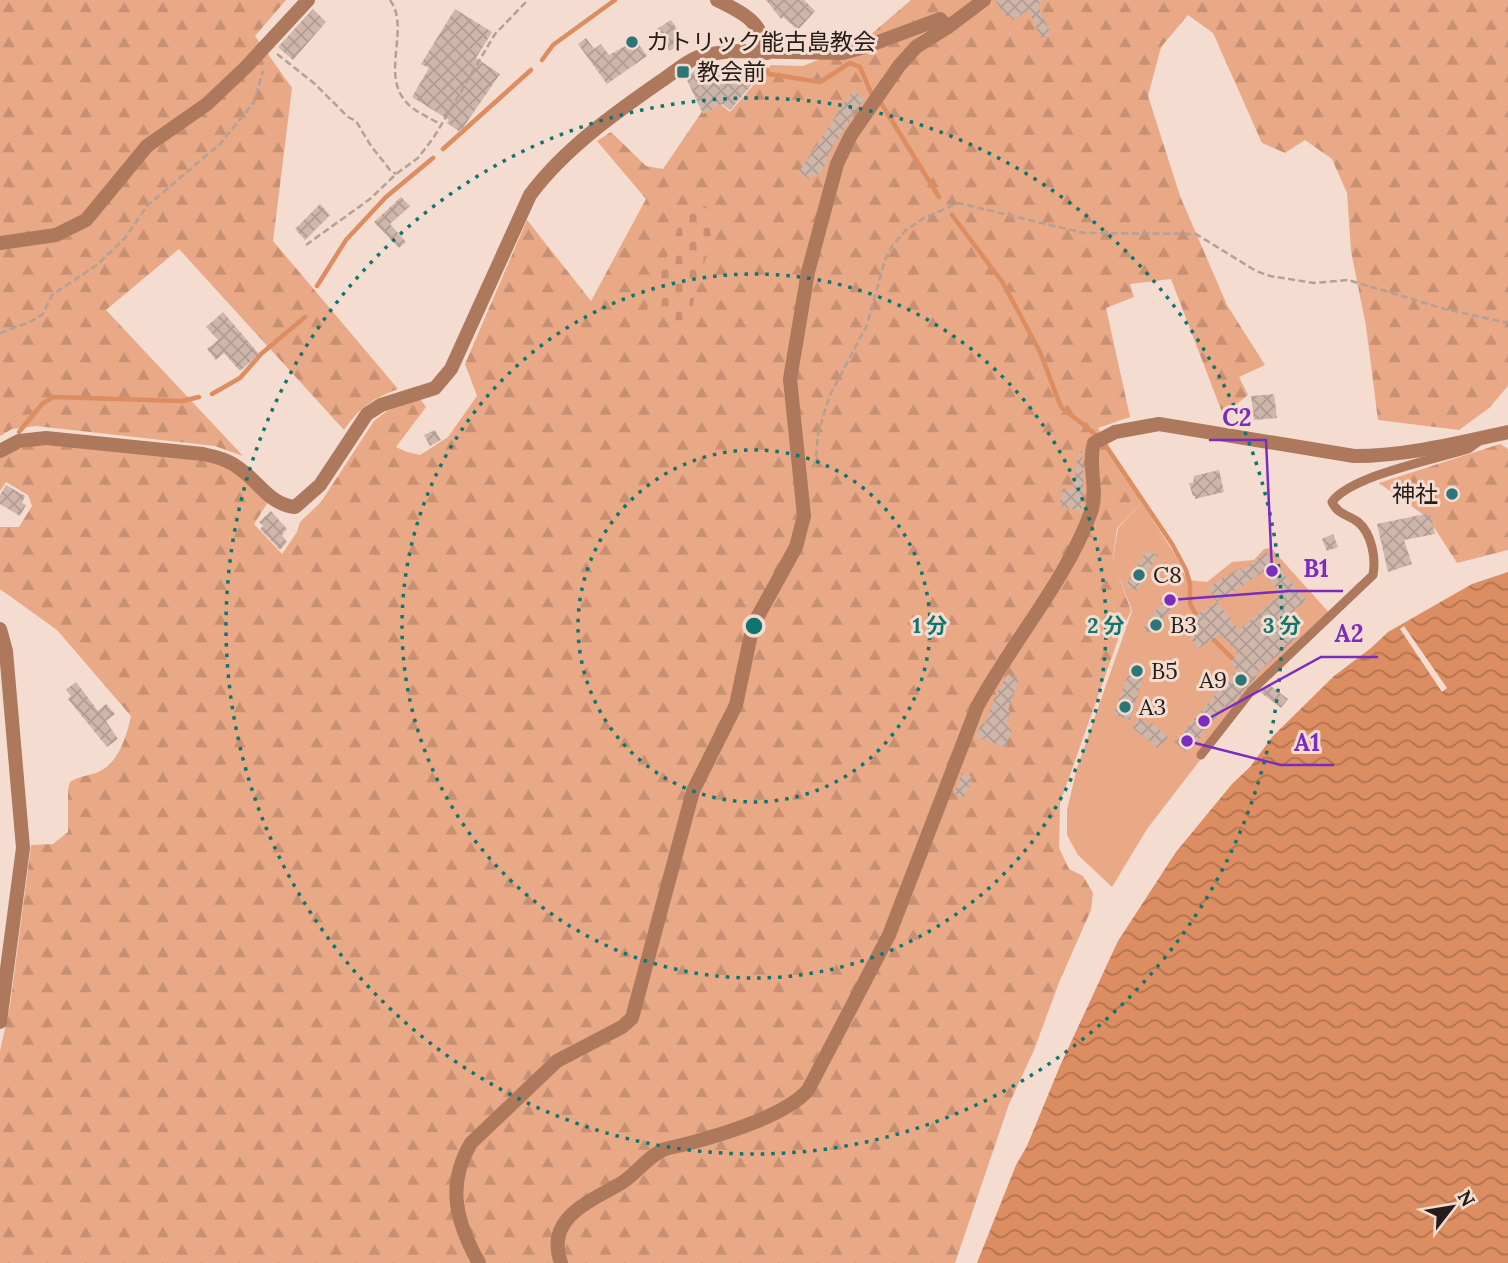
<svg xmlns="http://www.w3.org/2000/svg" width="1508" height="1263" font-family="Lora,'Noto Sans JP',serif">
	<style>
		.green { fill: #e9a886 }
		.forest { fill: url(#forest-firs) }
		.cemetery { fill: url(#cemetery-stones) }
		.water { fill: url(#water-waves) }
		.pier { fill: #f4dcd0 }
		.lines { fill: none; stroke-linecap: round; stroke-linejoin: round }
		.stream { stroke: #dc8d61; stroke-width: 4.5 }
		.building { fill: url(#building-cross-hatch); fill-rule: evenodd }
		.path { stroke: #b3a096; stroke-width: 2.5; stroke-dasharray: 7 3.5; stroke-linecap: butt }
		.service { stroke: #ad785c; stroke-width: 9 }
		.minor { stroke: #ad785c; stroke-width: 14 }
		.ring { fill: none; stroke: #0f766e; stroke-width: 3.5; stroke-dasharray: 3.5 7 }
		.poi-dot { fill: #2c7679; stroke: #f4dcd0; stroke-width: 2.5 }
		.labels { text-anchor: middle; stroke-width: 6; stroke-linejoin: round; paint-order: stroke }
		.poi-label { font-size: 23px; fill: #261d19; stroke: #f4dcd0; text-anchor: start }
		.centre { fill: #0f766e; stroke: #f4dcd0; stroke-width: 3.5 }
		.ring-label { font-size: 21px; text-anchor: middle; font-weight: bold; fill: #0f766e; stroke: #f4dcd0; stroke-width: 6; stroke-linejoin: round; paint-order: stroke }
		.leader { fill: none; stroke: #7b2cbf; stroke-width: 2.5 }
		.callout-dot { fill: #7b2cbf; stroke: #f4dcd0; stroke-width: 2.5 }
		.callout-label { font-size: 24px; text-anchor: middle; font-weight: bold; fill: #7b2cbf; stroke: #f4dcd0; stroke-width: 6; stroke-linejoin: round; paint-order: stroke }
	</style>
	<defs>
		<pattern id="forest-firs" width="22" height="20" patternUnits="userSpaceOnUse" patternTransform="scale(1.75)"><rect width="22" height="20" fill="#e9a886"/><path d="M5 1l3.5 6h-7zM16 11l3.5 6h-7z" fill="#c89073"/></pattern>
		<pattern id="cemetery-stones" width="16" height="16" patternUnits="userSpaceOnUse" patternTransform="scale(1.75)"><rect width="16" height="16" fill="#e9a886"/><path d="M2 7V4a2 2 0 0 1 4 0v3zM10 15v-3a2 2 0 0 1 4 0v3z" fill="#c89073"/></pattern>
		<pattern id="water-waves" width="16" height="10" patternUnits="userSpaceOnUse" patternTransform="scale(1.75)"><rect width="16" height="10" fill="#dc8d61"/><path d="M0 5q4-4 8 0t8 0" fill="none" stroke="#b2734f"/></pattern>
		<pattern id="building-cross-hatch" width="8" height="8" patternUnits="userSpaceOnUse" patternTransform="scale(1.75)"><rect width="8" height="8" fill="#ceb6aa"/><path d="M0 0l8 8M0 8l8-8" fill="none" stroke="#b19c92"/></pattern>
	</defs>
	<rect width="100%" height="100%" fill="#f4dcd0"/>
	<polygon class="green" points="1142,503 1177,558 1187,580 1207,582 1232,562 1254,560 1264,549 1271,548 1332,616 1244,703 1147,829 1112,887 1078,855 1067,835 1067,810 1077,768 1132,611 1113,560 1118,528"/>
	<g class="forest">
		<path d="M0,0h286l-31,36 37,52 -19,153 125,148c-26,10 -38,18 -54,41l-165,-181 -73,61 137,146 -28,-10 -179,-20 -24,3 -12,7z"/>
		<path d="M911,0h597v386l-19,22 -30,22 -81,-10 -12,-94 -15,-75 -4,-58 -15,-34 -27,-19 -20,13 -23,-10 -49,-110 -25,-18 -27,32 -13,49 32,100 47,109 38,60 -26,12 9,18 -25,20 -52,-136 -41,5 4,13 -28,11 24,109 -32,11 44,75 -25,25 -4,31 18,52 -11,23 -60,169 -1,45 10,21 14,7 10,17 -2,17 -31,70 -26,70 -25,54 -54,159h-955v-212l10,-45 21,-161 22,-1 15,-12v-43l2,-7c10,-7 22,-6 32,-12 18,-10 25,-36 29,-54l-74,-86 -57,-41v-62h19l13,-21 -4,-11 -22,-13 -6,9v-33l6,-6 28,-7 53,1 136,16 47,37 -16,25 28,30 15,-22 3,-10 21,-20 53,-81 13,-10 33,-12 6,8 -30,40 11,5 13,3 28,-18 29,-41 -12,-32 62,-144 64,81 55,-102 -49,-58 14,-9 35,34 17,3 49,-72 18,15 41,-47 32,1 59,-24z"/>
		<polygon points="1500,444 1508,449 1508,550 1457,563 1428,518 1379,483"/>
	</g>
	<polygon class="cemetery" points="700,203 712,211 714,228 687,325 647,309 678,228 686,216"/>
	<polygon class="water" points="1508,572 1508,1263 977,1263 1016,1165 1027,1146 1060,1066 1118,941 1176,852 1232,784 1250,767 1273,736 1334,676 1371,648 1388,632 1472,584"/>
	<polygon class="pier" points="1404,626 1447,688 1442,692 1400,629"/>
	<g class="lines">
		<g class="stream">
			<polyline points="542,60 553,45 615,0"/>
			<polyline points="763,64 769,74 820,82 850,63 860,67 872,95"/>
			<polyline points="881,103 939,197"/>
			<polyline points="443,149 531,70"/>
			<polyline points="952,215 1003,283 1040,352 1061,407 1095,434"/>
			<polyline points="317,286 346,240 386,197 433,158"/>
			<polyline points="212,394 240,378 261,354 305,317"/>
			<polyline points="19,432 42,404 53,397 182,401 199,397"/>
			<polyline points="1106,446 1172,544 1186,570 1190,584 1190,604 1198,618"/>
			<polyline points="1211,637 1237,663"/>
		</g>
	</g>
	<g class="building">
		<polygon points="766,0 804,0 815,11 798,30 783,17 781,19"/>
		<polygon points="995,0 1044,0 1037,4 1051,34 1041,38 1028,10 1013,20 1010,15 1007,18"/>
		<polygon points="313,9 326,22 293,60 278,47"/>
		<polygon points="455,9 492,32 476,58 500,74 460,132 447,123 449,120 412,97 429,68 421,64"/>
		<polygon points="671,20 686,42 669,51 657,29"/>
		<polygon points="586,38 594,49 601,44 609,55 636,40 647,56 607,84 578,44"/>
		<polygon points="732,61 736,61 743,67 747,61 761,74 730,110 722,104 703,114 686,78 699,67 712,79"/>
		<polygon points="853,91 864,99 835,143 827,157 828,161 816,177 813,174 810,179 799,172 830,125 836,116 835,115"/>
		<polygon points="401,197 410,206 390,224 406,242 399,248 374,222"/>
		<polygon points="320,204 330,215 305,240 295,229"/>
		<polygon points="223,312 259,354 240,371 224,353 216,360 207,349 218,340 206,327"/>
		<polygon points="1274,394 1277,418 1254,420 1251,396"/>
		<polygon points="435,430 441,440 430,446 424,435"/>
		<polygon points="1079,451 1082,451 1082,454 1084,495 1081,511 1059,506 1063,488 1073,490"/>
		<polygon points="1219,470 1224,492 1195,499 1195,496 1193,496 1189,483 1193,483 1194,476"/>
		<polygon points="6,485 25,496 22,503 26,505 20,516 0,504 0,495"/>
		<polygon points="271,511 287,529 282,535 287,542 280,550 260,529 263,526 259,522"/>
		<polygon points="1430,513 1435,534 1404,540 1412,564 1388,572 1377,524"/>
		<polygon points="1333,534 1338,547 1327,551 1322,539"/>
		<polygon points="1146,551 1158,555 1137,591 1126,585"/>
		<path d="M1266,552l40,48 -12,10 8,10 -9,7 7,8 -45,40 2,1 -29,33 -3,-3 -37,47 -14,-11 63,-72 -7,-8 8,-8 -18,-20 -22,15 -16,-24 35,-23 -9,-15 32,-19 2,3zM1263,572l18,22 -42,36 -22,-28z"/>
		<polygon points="1170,591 1180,599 1149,634 1143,629"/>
		<polygon points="1133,661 1146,667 1130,720 1114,714"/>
		<polygon points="1008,674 1019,678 1008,710 1011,711 1006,723 1009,723 1007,727 1012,728 1006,747 976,737 981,723 985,724 996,694"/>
		<polygon points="76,682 98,711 106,704 115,714 106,721 118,739 107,747 68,699 71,696 66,690"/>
		<polygon points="1268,684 1288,699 1281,708 1260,692"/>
		<polygon points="1140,718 1148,725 1151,722 1168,737 1158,749 1132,727"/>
		<polygon points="962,773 973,777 964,798 954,794"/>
	</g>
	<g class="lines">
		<g class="path">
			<path d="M390,0c21,29 -11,76 18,104 8,8 22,14 32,20"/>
			<polyline points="277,54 315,84 348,117 356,121 371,146 390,170 396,174"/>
			<polyline points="306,245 370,199 396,174 418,158 434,137 495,34 528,0"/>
			<polyline points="0,333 30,322 43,314 52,295 97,265 125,238 147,206 220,144 254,102 263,71"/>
			<polyline points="815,467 818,434 825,410 830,395 867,325 885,260 892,246 905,231 922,219 958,203 1084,233 1196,234 1256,271 1270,276 1314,283 1348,280 1445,309 1508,323"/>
		</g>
		<path class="service" d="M1201,755l50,-64 122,-116c3,-17 -1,-41 -15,-53 -11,-8 -20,-7 -26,-20 18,-26 104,-43 136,-53l10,-7"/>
		<g class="minor">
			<path d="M717,0c27,13 45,22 50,53"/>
			<polyline points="0,243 56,235 86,220 147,146 207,104 246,67 308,0"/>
			<path d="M0,451l19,-10 27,-3 157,16c14,3 26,6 37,15 20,14 29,35 55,38l25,-22 47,-71 14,-9 54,-17 16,-19 79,-174c34,-46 85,-82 131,-114 12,-8 24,-19 37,-24 10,-3 21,-4 32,-6l113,2 22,-6 75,-28 8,8"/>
			<polyline points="0,629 6,651 23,848 0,1022"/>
			<path d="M479,1263c-23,-41 -33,-78 -8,-120l86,-82 65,-34 10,-9 61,-227 43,-86 17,-80 43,-78 8,-31 -14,-137 18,-107 29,-108 14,-29 48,-69 17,-19 32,-20 36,-27"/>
			<path d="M561,1263c-17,-46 31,-62 62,-81 15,-10 25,-26 42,-33 7,-2 14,-3 21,-5 35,-9 99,-28 122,-54l81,-155 88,-228c35,-65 89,-126 114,-195 8,-22 -4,-46 3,-69l21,-11 44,-8 195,32c52,0 104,-13 154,-24"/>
		</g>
	</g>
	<g class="ring">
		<circle cx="754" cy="626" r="176"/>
		<circle cx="754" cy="626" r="352"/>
		<circle cx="754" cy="626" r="528"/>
	</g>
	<g class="poi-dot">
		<circle cx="632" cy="42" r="7"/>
		<rect x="676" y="65" width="14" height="14" rx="3.5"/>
		<circle cx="1452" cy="494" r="7"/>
		<circle cx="1139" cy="575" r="7"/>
		<circle cx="1156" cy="625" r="7"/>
		<circle cx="1137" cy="671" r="7"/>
		<circle cx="1241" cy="680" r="7"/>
		<circle cx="1125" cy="707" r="7"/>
	</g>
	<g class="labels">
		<g class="poi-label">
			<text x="646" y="50">カトリック能古島教会</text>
			<text x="697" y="80">教会前</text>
			<text x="1438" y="502" text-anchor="end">神社</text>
			<text x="1153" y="583">C8</text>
			<text x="1170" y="633">B3</text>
			<text x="1151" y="679">B5</text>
			<text x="1227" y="688" text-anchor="end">A9</text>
			<text x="1139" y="715">A3</text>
		</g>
	</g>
	<circle cx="754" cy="626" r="10" class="centre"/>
	<g class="ring-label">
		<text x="930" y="633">1 分</text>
		<text x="1106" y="633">2 分</text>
		<text x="1282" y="633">3 分</text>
	</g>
	<path class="leader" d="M1272 571L1266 440H1209M1170 600L1289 591H1343M1204 721L1321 657H1378M1187 741L1281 765H1334"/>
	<g class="callout-dot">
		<circle cx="1272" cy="571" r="7"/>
		<circle cx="1170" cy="600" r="7"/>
		<circle cx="1204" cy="721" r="7"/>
		<circle cx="1187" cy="741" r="7"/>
	</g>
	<g class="callout-label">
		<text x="1237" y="426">C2</text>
		<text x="1316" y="577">B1</text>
		<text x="1349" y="642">A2</text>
		<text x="1307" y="751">A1</text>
	</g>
	<g transform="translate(1452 1207) rotate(59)" stroke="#f4dcd0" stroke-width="5" paint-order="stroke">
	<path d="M0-5L12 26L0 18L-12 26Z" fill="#261d19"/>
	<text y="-10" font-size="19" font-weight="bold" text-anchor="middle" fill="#261d19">N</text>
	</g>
</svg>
